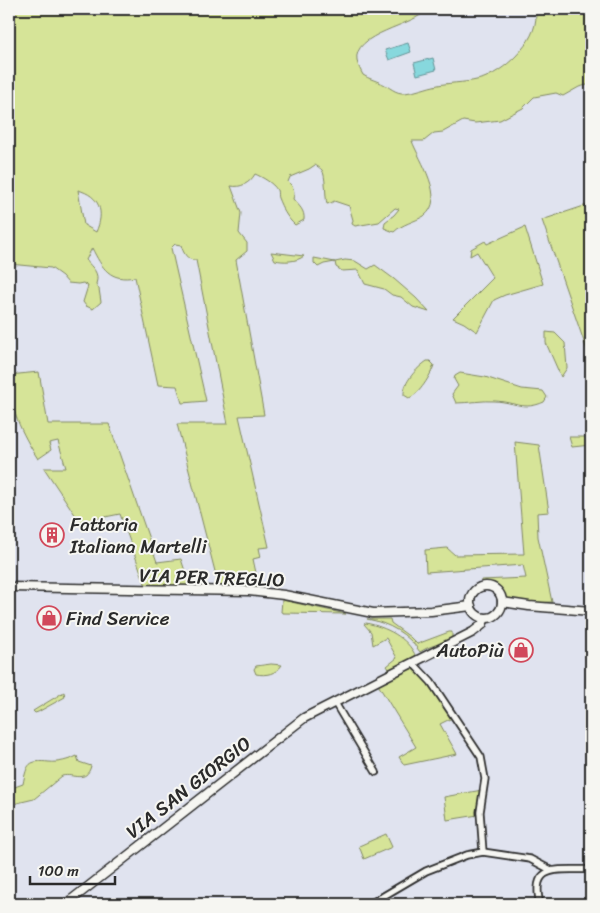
<svg xmlns="http://www.w3.org/2000/svg" width="600" height="913" font-family="Sriracha,sans-serif">
	<style>
		.green { fill: #d6e498; stroke: #808862; fill-rule: evenodd }
		.water { fill: #87d8dd; stroke: #629396 }
		.lines { fill: none; stroke-linecap: round; stroke-linejoin: round }
		.street-casing { stroke: #2b2b2b; stroke-width: 9 }
		.secondary-casing { stroke: #2b2b2b; stroke-width: 11 }
		.street { stroke: #f6f6f2; stroke-width: 5.5 }
		.secondary { stroke: #f6f6f2; stroke-width: 8 }
		.labels { text-anchor: middle; stroke-width: 4; stroke-linejoin: round; paint-order: stroke }
		.poi-label { font-size: 19px; fill: #2b2b2b; stroke: #f6f6f2; text-anchor: start }
		.street-label { font-size: 19px; fill: #2b2b2b; stroke: #f6f6f2 }
	</style>
	<rect width="100%" height="100%" fill="#e0e3ef"/>
	<filter id="ink" filterUnits="userSpaceOnUse"><feTurbulence type="fractalNoise" baseFrequency=".02" numOctaves="2"/><feDisplacementMap in="SourceGraphic" scale="10" xChannelSelector="R" yChannelSelector="G"/><feConvolveMatrix kernelMatrix="1 2 1 2 8 2 1 2 1" color-interpolation-filters="sRGB"/></filter>
	<g filter="url(#ink)">
		<g class="green">
			<path d="M9,9h419c-14,17 -76,24 -71,52 1,5 4,10 6,14 6,4 12,5 18,8 8,3 14,11 24,10 11,-1 22,-6 33,-8 16,-3 31,-2 46,-7 24,-9 58,-42 51,-69h56v75l-12,3 -16,9 -7,-3 -22,4 -11,11 -23,12 -25,3 -12,-2 -20,11 -9,1 -10,8h-12c7,19 35,58 12,75 -10,6 -22,8 -30,16l-10,-4 1,-6 9,-7 5,-6 -4,-1 -16,14 -24,4 -3,-2 1,-4 -4,-14 -15,-5 -3,2 -4,1c-2,-8 -1,-29 -5,-34 -2,-2 -5,-4 -7,-5l-6,4 -19,8 -2,5c6,5 7,10 5,17 6,7 12,11 11,21l-9,5c-8,-7 -13,-17 -17,-27 -1,-2 0,-5 -1,-8 -4,-7 -15,-13 -22,-16 -5,9 -14,14 -24,12l10,27 -2,20 8,10v8l-11,9 28,155 -25,1 30,131 -10,1 2,9 -8,2 6,28h-40l-42,-163h51l-32,-164c-9,1 -13,-8 -15,-15l-6,-1 -4,4 35,153 -24,2 -5,-17 -19,-1 -23,-108c-25,5 -33,-9 -43,-29l-6,12c6,8 14,12 10,24l3,5 2,13 -8,7 -7,-3 -3,-4 5,-16 -5,-3 -5,1 -10,-1 -6,-7 -11,-8 -42,-4zM78,190c22,6 27,22 18,42l-12,-7z"/>
			<polygon points="587,205 591,217 591,362 542,220"/>
			<polygon points="525,227 543,284 505,295 494,300 477,332 464,323 453,318 493,278 477,252 470,256 471,249 485,241 487,244"/>
			<path d="M271,252l33,4c-7,6 -21,6 -29,4z"/>
			<polygon points="314,258 335,262 345,260 355,261 368,269 375,265 394,279 416,298 429,312 413,307 401,297 392,295 384,289 365,284 358,270 342,271 336,267 335,262 324,264 318,267 314,263"/>
			<polygon points="546,332 555,333 565,343 567,368 561,377 546,343"/>
			<path d="M427,361h3l4,4c-3,10 -15,30 -25,33l-5,-3c-1,-13 13,-27 23,-34z"/>
			<path d="M39,372l9,52h61l48,138 24,-3 9,27h-44l-26,-72 -40,8 -36,-54h22l-8,-27 -9,2 2,7 -13,9c-17,-27 -29,-51 -29,-84z"/>
			<path d="M460,373l25,4 37,12 21,2 4,6 -3,5c-20,9 -29,0 -49,-1 -13,-1 -26,2 -39,2l-4,-9 6,-8 -4,-7 1,-3z"/>
			<polygon points="569,437 591,437 591,445 572,447"/>
			<path d="M515,442l24,3 10,67 -12,1 1,24 14,65c-11,0 -25,3 -35,1 -17,-3 -13,-22 -36,-20v-3l45,-2 -3,-13 -97,7 -1,-22 22,-2 8,7 69,-1z"/>
			<polygon points="282,600 346,614 283,613 281,612"/>
			<path d="M367,619h23l1,4 19,14 7,7 32,-12h3v7c-10,5 -22,6 -32,13 -12,-18 -31,-29 -53,-33z"/>
			<path d="M366,623c19,4 42,14 50,34l-25,15 -4,-6 10,-8 -11,-20 -13,7 -2,-13 -7,-8z"/>
			<path d="M271,664l11,1c-6,9 -16,11 -26,9l-2,-5 2,-3z"/>
			<polygon points="410,668 423,676 452,718 440,724 457,754 404,765 399,757 416,747 377,683"/>
			<polygon points="64,692 65,697 38,712 35,713 33,711"/>
			<path d="M77,756l2,6 12,4c-5,18 -17,7 -29,10l-28,23 -21,5 -4,6v-21l14,-5c4,-21 6,-24 26,-22 9,1 20,-2 28,-6z"/>
			<polygon points="482,790 478,815 447,820 444,797"/>
			<polygon points="386,834 392,847 364,859 359,846"/>
		</g>
		<g class="water">
			<polygon points="408,43 411,52 389,60 385,50"/>
			<polygon points="433,58 436,70 417,75 414,63"/>
		</g>
		<g class="lines">
			<g class="street-casing">
				<g id="street">
					<polyline points="413,663 431,682 481,757 485,779 480,812 483,852"/>
					<polyline points="335,703 376,772"/>
					<polyline points="370,904 426,871 467,855 483,852 530,859 551,870"/>
					<path d="M540,904c-11,-44 24,-32 51,-35"/>
				</g>
			</g>
			<g class="secondary-casing">
				<g id="secondary">
					<circle cx="486" cy="602" r="16"/>
					<polyline points="9,587 249,591 284,595 373,613 431,611 471,606"/>
					<polyline points="502,602 529,606 591,611"/>
					<polyline points="66,904 304,718 473,632 482,625 485,618"/>
				</g>
			</g>
			<use href="#street" class="street"/>
			<use href="#secondary" class="secondary"/>
		</g>
	</g>
	<defs>
		<g id="building-ring" transform="scale(1.25)"><circle r="9.5" fill="#f6f6f2" stroke="#d1495b" stroke-width="1.5"/><path d="M-4-6H4V6H1V3H-1V6H-4ZM-2.5-4.3h1.7v1.8h-1.7ZM.8-4.3h1.7v1.8H.8ZM-2.5-1h1.7V.8h-1.7ZM.8-1h1.7V.8H.8Z" fill="#d1495b"/></g>
		<g id="shop-ring" transform="scale(1.25)"><circle r="9.5" fill="#f6f6f2" stroke="#d1495b" stroke-width="1.5"/><path d="M-5-2.5h2.3a2.7 3.5 0 0 1 5.4 0H5L5.5 6h-11ZM-1.5-2.5h3a1.5 2.3 0 0 0-3 0Z" fill="#d1495b"/></g>
	</defs>
	<g fill-rule="evenodd">
		<use href="#building-ring" x="52" y="535"/>
		<use href="#shop-ring" x="49" y="618"/>
		<use href="#shop-ring" x="521" y="650"/>
	</g>
	<g class="labels">
		<g class="poi-label">
			<text x="70" y="531">Fattoria<tspan x="70" dy="22">Italiana Martelli</tspan></text>
			<text x="66" y="625">Find Service</text>
			<text x="504" y="657" text-anchor="end">AutoPiù</text>
		</g>
		<g class="street-label">
			<text transform="translate(212 577) rotate(2)" y="7">VIA PER TREGLIO</text>
			<text transform="translate(188 787) rotate(-38)" y="7">VIA SAN GIORGIO</text>
		</g>
	</g>
	<rect width="600" height="913" fill="none" stroke="#f6f6f2" stroke-width="30"/>
	<rect x="15" y="15" width="570" height="883" fill="none" stroke="#2b2b2b" stroke-width="2" filter="url(#ink)"/>
	<path d="M30 876v8h85v-8" fill="none" stroke="#2b2b2b" stroke-width="2.5"/>
	<text x="38" y="876" font-size="15" fill="#2b2b2b" stroke="#f6f6f2" stroke-width="4" paint-order="stroke">100 m</text>
</svg>
